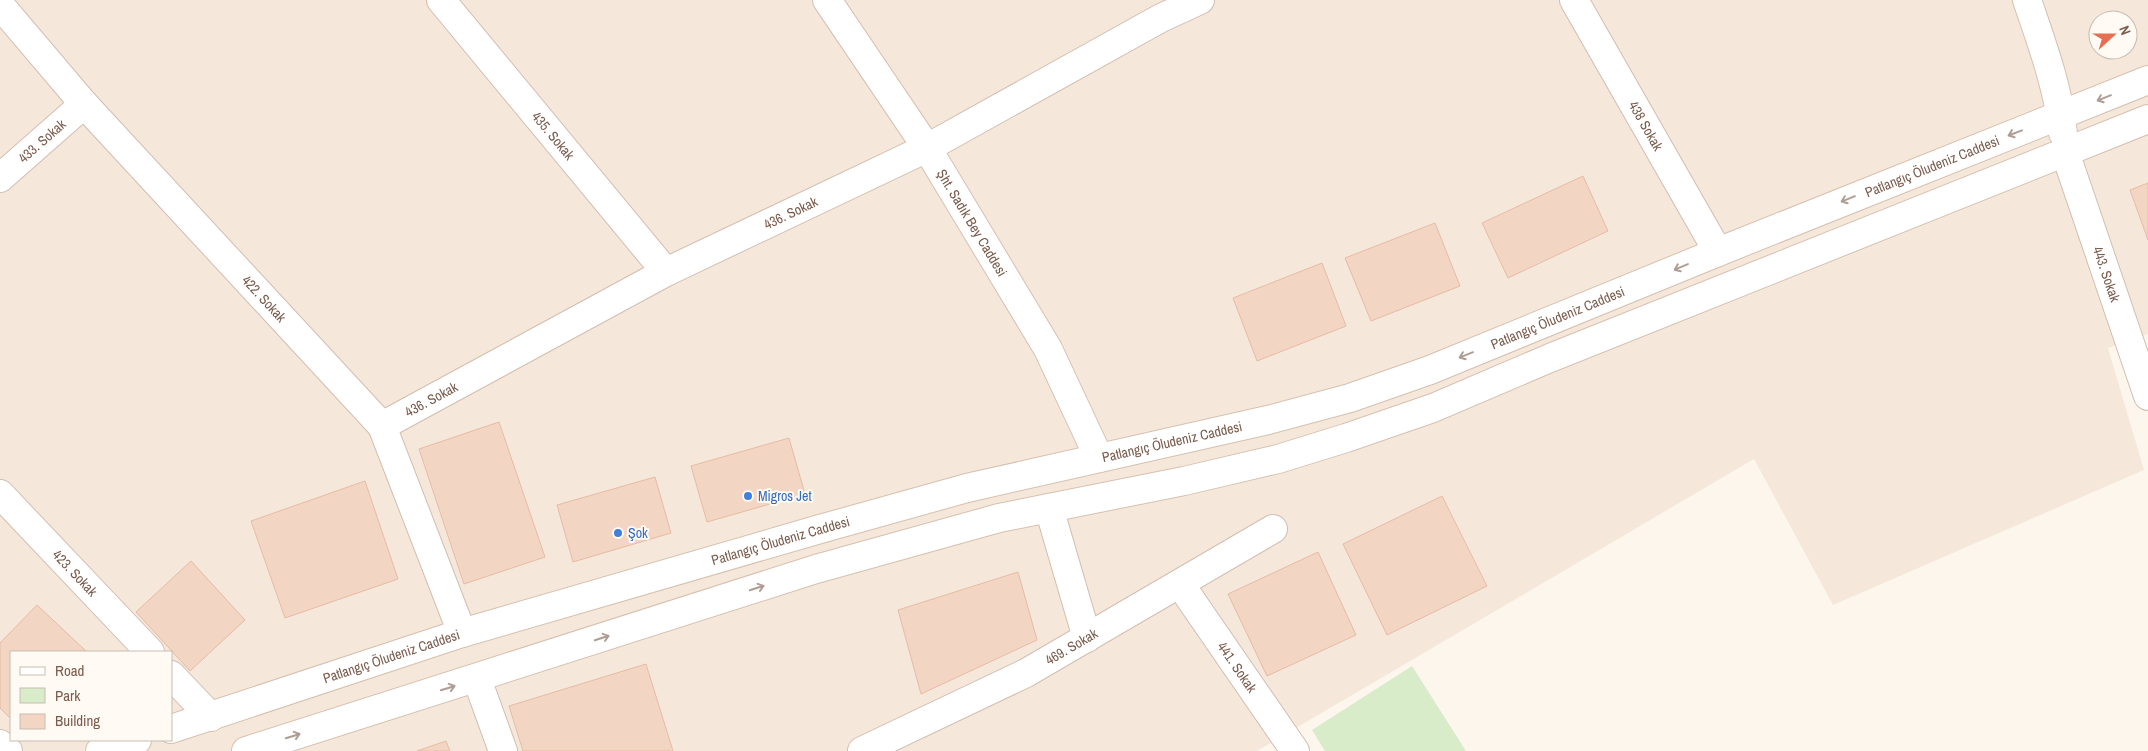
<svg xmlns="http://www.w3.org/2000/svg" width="2148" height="751" font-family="'Archivo Narrow',sans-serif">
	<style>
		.residential { fill: #f5e8da; fill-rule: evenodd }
		.green { fill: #d8ecc9 }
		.building { fill: #f3d5c3; stroke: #e6bba3 }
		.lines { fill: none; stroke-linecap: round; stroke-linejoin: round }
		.street-casing { stroke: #d1beb0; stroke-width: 30 }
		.secondary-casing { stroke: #d6c0b0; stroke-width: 30 }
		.street { stroke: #fff; stroke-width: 28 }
		.secondary { stroke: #fff; stroke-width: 28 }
		.oneway { stroke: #af9d94 }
		.shop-dot { fill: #3f7fe0; stroke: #fffaf3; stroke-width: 2 }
		.labels { text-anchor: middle; stroke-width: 4; stroke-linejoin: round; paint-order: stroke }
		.street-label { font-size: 14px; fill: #7a5c4d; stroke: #fffaf3 }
		.shop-label { font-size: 14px; fill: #366cbe; stroke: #fffaf3; text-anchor: start }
	</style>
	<rect width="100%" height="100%" fill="#fdf6ec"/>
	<path class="residential" d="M0,0h2148v334l-40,14 36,122 -311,135 -79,-146 -497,292h-1257zM2098,20h30v30h-30zM11,652h160v88h-160z"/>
	<polygon class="green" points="1412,666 1466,751 1325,751 1312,730"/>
	<g class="building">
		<polygon points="1583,176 1608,231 1508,278 1482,223"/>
		<polygon points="2148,183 2148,240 2130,190"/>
		<polygon points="1435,223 1460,286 1371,321 1345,258"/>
		<polygon points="1322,263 1346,326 1257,361 1233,298"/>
		<polygon points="499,422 545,557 464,584 419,449"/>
		<polygon points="789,438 805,494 707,522 691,466"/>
		<polygon points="655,477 671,533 573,562 557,505"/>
		<polygon points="365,481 398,579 285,618 251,521"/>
		<polygon points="1442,496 1487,586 1387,635 1343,544"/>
		<polygon points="1318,552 1356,635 1267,676 1228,594"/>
		<polygon points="191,561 245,620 190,671 136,612"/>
		<polygon points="1018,572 1037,640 921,694 898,610"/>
		<polygon points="37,605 87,652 11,652 11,719 0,708 0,643"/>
		<polygon points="646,664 673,751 523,751 509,706"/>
		<polygon points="446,741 450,751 417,751"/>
	</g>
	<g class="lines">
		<g class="street-casing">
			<g id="street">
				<path id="s1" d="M441,0l225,272"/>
				<path id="s2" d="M1574,0l144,252"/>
				<path id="s3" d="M0,5l84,99 298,322 80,207"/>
				<path id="s4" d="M2065,152l83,244"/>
				<path id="s5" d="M0,178l84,-74"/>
				<path id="s6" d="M382,426l284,-154 261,-124 234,-130 39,-18"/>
				<path id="s7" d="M0,494l150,158"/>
				<polyline points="1049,508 1087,638"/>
				<path id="s8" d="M1180,584l115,167"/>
				<polyline points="171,675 211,717"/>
				<polyline points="477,679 503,751"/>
				<polyline points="0,744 8,751"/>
				<path id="s9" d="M862,751l164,-78 247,-144"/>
			</g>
		</g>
		<g class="secondary-casing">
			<g id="secondary">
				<path id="s10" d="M827,0l100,148 121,201 51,109"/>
				<path d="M2027,0c15,44 31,87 36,133"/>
				<path id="s11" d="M171,729l291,-96 358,-104 147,-41 301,-68 82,-22 80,-28 288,-118 430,-172"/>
				<polyline points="100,751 137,740"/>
				<polyline points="246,751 816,569 999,518 1184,481 1278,459 1346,438 1433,408 1550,358 2148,119"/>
			</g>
		</g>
		<use href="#street" class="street"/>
		<use href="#secondary" class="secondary"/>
	</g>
	<defs><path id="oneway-shaft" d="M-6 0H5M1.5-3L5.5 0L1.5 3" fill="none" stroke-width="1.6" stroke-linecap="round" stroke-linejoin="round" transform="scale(1.25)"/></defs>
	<g class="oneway">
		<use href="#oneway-shaft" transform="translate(2104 98) rotate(158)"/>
		<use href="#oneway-shaft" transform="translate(2015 133) rotate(159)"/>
		<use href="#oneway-shaft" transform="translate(1848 199) rotate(158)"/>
		<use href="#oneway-shaft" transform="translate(1681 267) rotate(157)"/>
		<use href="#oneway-shaft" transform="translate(1466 355) rotate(158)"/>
		<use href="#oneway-shaft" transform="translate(757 588) rotate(-18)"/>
		<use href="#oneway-shaft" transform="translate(602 638) rotate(-18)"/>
		<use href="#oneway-shaft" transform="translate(448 688) rotate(-17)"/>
		<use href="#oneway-shaft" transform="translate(293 736) rotate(-17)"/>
	</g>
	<g class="shop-dot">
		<circle cx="748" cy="496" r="5"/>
		<circle cx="618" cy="533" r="5"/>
	</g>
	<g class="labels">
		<g class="street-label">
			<text dy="5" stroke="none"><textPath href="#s2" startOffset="145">438 Sokak</textPath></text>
			<text dy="5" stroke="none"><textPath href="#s1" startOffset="176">435. Sokak</textPath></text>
			<text dy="5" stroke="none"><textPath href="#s5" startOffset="56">433. Sokak</textPath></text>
			<text dy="5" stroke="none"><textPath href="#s11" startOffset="1852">Patlangıç Öludeniz Caddesi</textPath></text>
			<text dy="5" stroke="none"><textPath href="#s6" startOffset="461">436. Sokak</textPath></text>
			<text dy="5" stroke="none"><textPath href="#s10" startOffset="266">Şht. Sadık Bey Caddesi</textPath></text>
			<text dy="5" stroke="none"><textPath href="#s4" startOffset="129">443. Sokak</textPath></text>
			<text dy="5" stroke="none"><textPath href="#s3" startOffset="395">422. Sokak</textPath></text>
			<text dy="5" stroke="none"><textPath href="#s11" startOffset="1448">Patlangıç Öludeniz Caddesi</textPath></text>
			<text dy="5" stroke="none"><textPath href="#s6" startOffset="56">436. Sokak</textPath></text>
			<text dy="5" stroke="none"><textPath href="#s11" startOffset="1042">Patlangıç Öludeniz Caddesi</textPath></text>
			<text dy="5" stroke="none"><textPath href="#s11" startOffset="638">Patlangıç Öludeniz Caddesi</textPath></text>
			<text dy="5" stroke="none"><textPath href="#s7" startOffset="109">423. Sokak</textPath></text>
			<text dy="5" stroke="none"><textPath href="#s9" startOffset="234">469. Sokak</textPath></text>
			<text dy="5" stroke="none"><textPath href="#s11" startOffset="232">Patlangıç Öludeniz Caddesi</textPath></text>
			<text dy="5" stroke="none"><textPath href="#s8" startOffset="101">441. Sokak</textPath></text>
		</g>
		<g class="shop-label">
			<text x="758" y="501">Migros Jet</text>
			<text x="628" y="538">Şok</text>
		</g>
	</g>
	<rect x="10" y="651" width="162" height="90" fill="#fffaf3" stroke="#cabbb1"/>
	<rect x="20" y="667" width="25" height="8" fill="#ffffff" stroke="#cabbb1"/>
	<text x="55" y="676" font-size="15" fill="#7a5c4d">Road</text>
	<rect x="20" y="688" width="25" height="15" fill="#d8ecc9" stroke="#cabbb1"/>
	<text x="55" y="701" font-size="15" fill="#7a5c4d">Park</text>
	<rect x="20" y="714" width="25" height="15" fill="#f3d5c3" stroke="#cabbb1"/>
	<text x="55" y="726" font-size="15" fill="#7a5c4d">Building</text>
	<g transform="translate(2113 35) rotate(69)"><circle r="24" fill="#fffaf3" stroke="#cabbb1"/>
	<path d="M0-4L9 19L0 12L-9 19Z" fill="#e76f51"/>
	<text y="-8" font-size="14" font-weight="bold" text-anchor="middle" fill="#7a5c4d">N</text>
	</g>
</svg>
